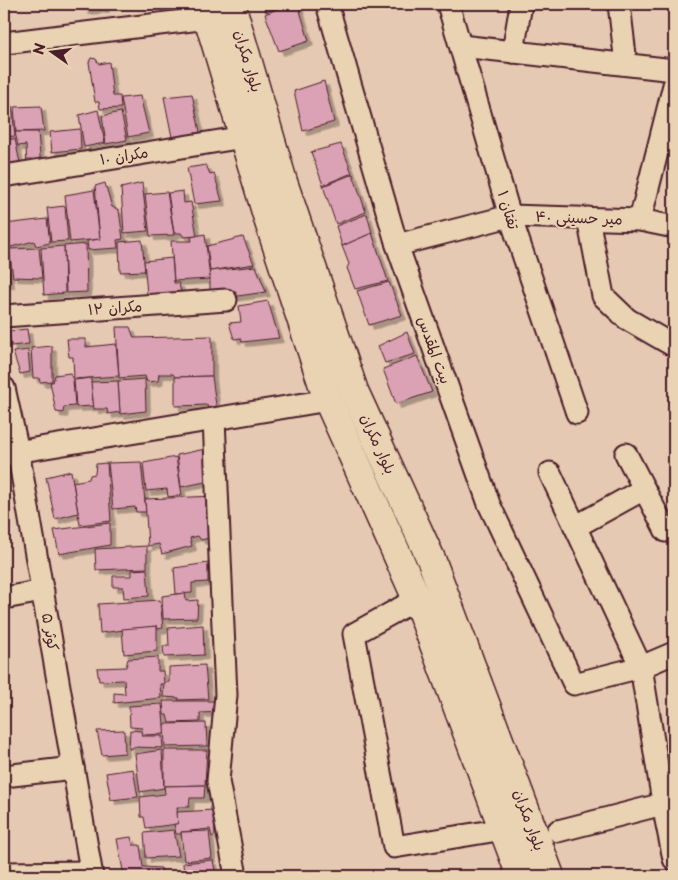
<svg xmlns="http://www.w3.org/2000/svg" width="678" height="880" font-family="'Playpen Sans','Playpen Sans Arabic',sans-serif">
	<style>
		.building { fill: #daa2b4; stroke: #4a1f2b; filter: url(#shadow) }
		.lines { fill: none; stroke-linecap: round; stroke-linejoin: round }
		.street-casing { stroke: #4a1f2b; stroke-width: 25 }
		.secondary-casing { stroke: #4a1f2b; stroke-width: 31 }
		.street { stroke: #e9d3b2; stroke-width: 21 }
		.secondary { stroke: #e9d3b2; stroke-width: 28 }
		.labels { text-anchor: middle; stroke-width: 4; stroke-linejoin: round; paint-order: stroke }
		.street-label { font-size: 15px; fill: #4a1f2b; stroke: #e9d3b2 }
	</style>
	<defs>
		<filter id="shadow"><feDropShadow dx="4.5" dy="4.5" stdDeviation="0" flood-color="#0004"/></filter>
	</defs>
	<rect width="100%" height="100%" fill="#e6c9b2"/>
	<filter id="ink" filterUnits="userSpaceOnUse"><feTurbulence type="fractalNoise" baseFrequency=".02" numOctaves="2"/><feDisplacementMap in="SourceGraphic" scale="10" xChannelSelector="R" yChannelSelector="G"/><feConvolveMatrix kernelMatrix="1 2 1 2 8 2 1 2 1" color-interpolation-filters="sRGB"/></filter>
	<g filter="url(#ink)">
		<g class="building">
			<polygon points="83,4 104,4 105,8 84,10"/>
			<polygon points="263,4 286,4 266,12"/>
			<polygon points="290,4 298,4 309,41 279,51 265,14"/>
			<polygon points="91,58 96,59 99,64 109,62 113,96 120,96 121,108 100,109 99,102 95,102 89,62"/>
			<polygon points="324,81 334,122 303,131 294,91"/>
			<polygon points="192,94 202,141 174,147 164,97"/>
			<polygon points="140,96 149,133 128,137 121,98"/>
			<polygon points="4,106 12,106 15,136 4,137"/>
			<polygon points="41,106 44,131 16,132 14,107"/>
			<polygon points="98,110 105,143 84,147 79,115"/>
			<polygon points="121,112 127,140 106,144 102,116"/>
			<polygon points="80,129 81,149 52,152 50,132"/>
			<polygon points="15,132 38,132 41,167 27,171 26,145 18,146"/>
			<polygon points="4,139 15,139 22,173 4,176"/>
			<polygon points="341,144 352,173 323,185 311,152"/>
			<polygon points="206,165 210,174 214,173 222,201 194,204 187,168"/>
			<polygon points="353,174 366,212 336,224 323,186"/>
			<polygon points="105,183 112,207 119,210 123,239 117,240 118,248 88,250 87,241 100,239 95,186"/>
			<polygon points="142,183 148,231 124,233 121,188"/>
			<polygon points="94,190 100,239 70,242 65,195"/>
			<polygon points="183,191 184,203 191,202 197,236 184,237 181,233 174,233 168,193"/>
			<polygon points="167,192 174,235 150,236 145,194"/>
			<polygon points="65,206 68,241 51,242 47,208"/>
			<polygon points="367,214 372,233 342,246 336,226"/>
			<polygon points="47,219 50,243 36,246 34,241 7,248 5,224"/>
			<polygon points="372,233 388,281 355,289 347,268 349,264 342,246"/>
			<polygon points="205,234 210,279 174,281 171,241 192,241 191,237"/>
			<polygon points="243,237 254,264 210,271 207,246"/>
			<polygon points="142,240 145,271 120,272 119,242"/>
			<polygon points="86,244 87,292 66,293 64,246"/>
			<polygon points="64,246 65,293 44,295 41,248"/>
			<polygon points="39,248 42,278 13,277 9,249"/>
			<polygon points="7,250 10,284 4,284 4,251"/>
			<polygon points="172,258 174,283 179,283 183,303 148,305 144,261"/>
			<polygon points="256,266 266,292 210,300 210,271"/>
			<polygon points="389,282 402,315 369,325 357,291"/>
			<polygon points="268,301 279,338 242,342 241,338 234,339 229,323 241,322 239,306"/>
			<polygon points="116,327 130,327 134,338 212,336 212,376 175,377 173,374 159,374 158,381 147,382 145,376 119,378"/>
			<polygon points="27,329 29,344 11,346 9,331"/>
			<polygon points="407,332 415,354 385,363 378,346"/>
			<polygon points="67,339 86,339 86,347 116,344 119,376 74,379 73,357 69,357"/>
			<polygon points="52,346 52,381 40,382 39,378 33,378 31,348"/>
			<polygon points="28,350 30,372 20,374 13,352"/>
			<polygon points="417,356 432,392 396,404 383,369"/>
			<polygon points="70,373 73,380 75,406 64,407 63,413 56,412 50,382 53,382 55,375"/>
			<polygon points="212,376 217,413 209,414 207,405 175,406 175,377"/>
			<polygon points="91,378 93,406 76,407 74,380"/>
			<polygon points="145,379 146,411 120,414 118,381"/>
			<polygon points="118,381 120,412 108,414 107,409 94,409 91,382"/>
			<polygon points="205,449 208,477 205,482 181,487 177,455"/>
			<polygon points="176,457 182,495 168,497 167,489 146,491 143,463"/>
			<polygon points="141,462 146,512 136,512 135,507 113,509 108,463"/>
			<polygon points="107,463 111,521 80,525 73,482 89,479 90,475 95,474 96,464"/>
			<polygon points="71,471 78,513 55,519 46,477"/>
			<polygon points="215,496 217,536 201,540 198,536 190,538 192,546 162,554 159,544 148,546 145,499"/>
			<polygon points="110,523 110,545 59,554 54,530"/>
			<polygon points="147,546 147,568 96,570 95,549"/>
			<polygon points="208,563 208,582 192,583 192,593 176,594 174,568"/>
			<polygon points="147,569 149,596 124,598 123,587 113,587 113,576 132,576 132,570"/>
			<polygon points="185,593 186,601 198,600 197,618 163,619 162,596"/>
			<polygon points="160,600 163,628 158,629 157,626 100,633 98,604"/>
			<polygon points="203,625 204,655 164,657 163,646 169,646 168,628"/>
			<polygon points="157,626 157,651 124,654 122,629"/>
			<polygon points="158,657 158,671 163,671 164,684 160,684 161,698 114,703 114,693 125,694 124,680 99,681 97,668 126,667 128,659"/>
			<polygon points="205,665 208,699 178,700 179,698 163,697 164,683 169,682 169,667"/>
			<polygon points="163,701 222,701 222,712 200,713 200,722 169,723 167,715 164,715"/>
			<polygon points="162,704 165,734 143,735 142,728 130,727 129,706"/>
			<polygon points="206,723 207,746 165,747 164,724"/>
			<polygon points="124,730 125,753 102,755 97,731"/>
			<polygon points="130,730 141,731 142,736 162,736 163,748 133,747 132,749 129,749"/>
			<polygon points="162,750 164,788 140,792 135,754"/>
			<polygon points="164,750 207,750 205,785 164,786"/>
			<polygon points="133,769 138,797 111,800 106,773"/>
			<polygon points="205,785 204,798 190,798 189,807 177,807 178,824 146,828 144,817 141,817 140,797 165,794 164,786"/>
			<polygon points="214,810 215,835 212,837 210,829 181,832 182,834 176,834 174,824 178,824 177,812"/>
			<polygon points="174,830 179,856 146,858 144,833"/>
			<polygon points="209,831 212,858 184,861 181,832"/>
			<polygon points="131,837 133,845 140,845 143,867 161,868 163,876 124,876 117,839"/>
			<polygon points="213,860 216,876 184,876 183,863"/>
		</g>
		<g class="lines">
			<g class="street-casing">
				<g id="street">
					<polyline points="327,4 397,245 489,504 574,684 641,667 674,653"/>
					<polyline points="448,4 510,216 577,413"/>
					<polyline points="619,4 626,64"/>
					<polyline points="4,43 208,18"/>
					<polyline points="461,46 674,70"/>
					<polyline points="513,52 521,4"/>
					<polyline points="4,176 244,137"/>
					<polyline points="588,218 603,296 627,319 674,346"/>
					<polyline points="640,220 674,85"/>
					<polyline points="397,245 510,216 640,220 674,227"/>
					<polyline points="4,316 226,300"/>
					<polyline points="4,388 18,451 92,876"/>
					<polyline points="214,419 226,695 218,781 236,876"/>
					<polyline points="4,454 328,400"/>
					<polyline points="626,454 666,531"/>
					<polyline points="550,473 641,667 666,820 674,859"/>
					<polyline points="575,527 644,489"/>
					<polyline points="4,598 43,591"/>
					<polyline points="417,599 354,634 394,847 504,829"/>
					<polyline points="4,776 73,768"/>
					<polyline points="558,831 663,804"/>
					<polyline points="4,873 91,872"/>
				</g>
			</g>
			<g class="secondary-casing">
				<g id="secondary">
					<polyline points="204,4 269,222 328,400 417,599 521,876"/>
					<polyline points="231,4 283,182 354,391 431,559 550,876"/>
				</g>
			</g>
			<use href="#street" class="street"/>
			<use href="#secondary" class="secondary"/>
		</g>
	</g>
	<g class="labels">
		<g class="street-label">
			<text transform="translate(248 61) rotate(74)" y="5">بلوار مکران</text>
			<text transform="translate(124 156) rotate(-9)" y="5">مکران ۱۰</text>
			<text transform="translate(508 210) rotate(73)" y="5">تفتان ۱</text>
			<text transform="translate(579 218) rotate(2)" y="5">میر حسینی ۴۰</text>
			<text transform="translate(115 308) rotate(-4)" y="5">مکران ۱۲</text>
			<text transform="translate(434 350) rotate(70)" y="5">بیت المقدس</text>
			<text transform="translate(378 444) rotate(66)" y="5">بلوار مکران</text>
			<text transform="translate(50 632) rotate(80)" y="5">کوثر ۵</text>
			<text transform="translate(529 820) rotate(70)" y="5">بلوار مکران</text>
		</g>
	</g>
	<rect width="678" height="880" fill="none" stroke="#e9d3b2" stroke-width="20"/>
	<rect x="10" y="10" width="658" height="860" fill="none" stroke="#4a1f2b" stroke-width="2" filter="url(#ink)"/>
	<g transform="translate(52 52) rotate(284)" stroke="#e9d3b2" stroke-width="4" paint-order="stroke">
	<path d="M0-4L9 19L0 12L-9 19Z" fill="#4a1f2b"/>
	<text y="-8" font-size="14" font-weight="bold" text-anchor="middle" fill="#4a1f2b">N</text>
	</g>
</svg>
